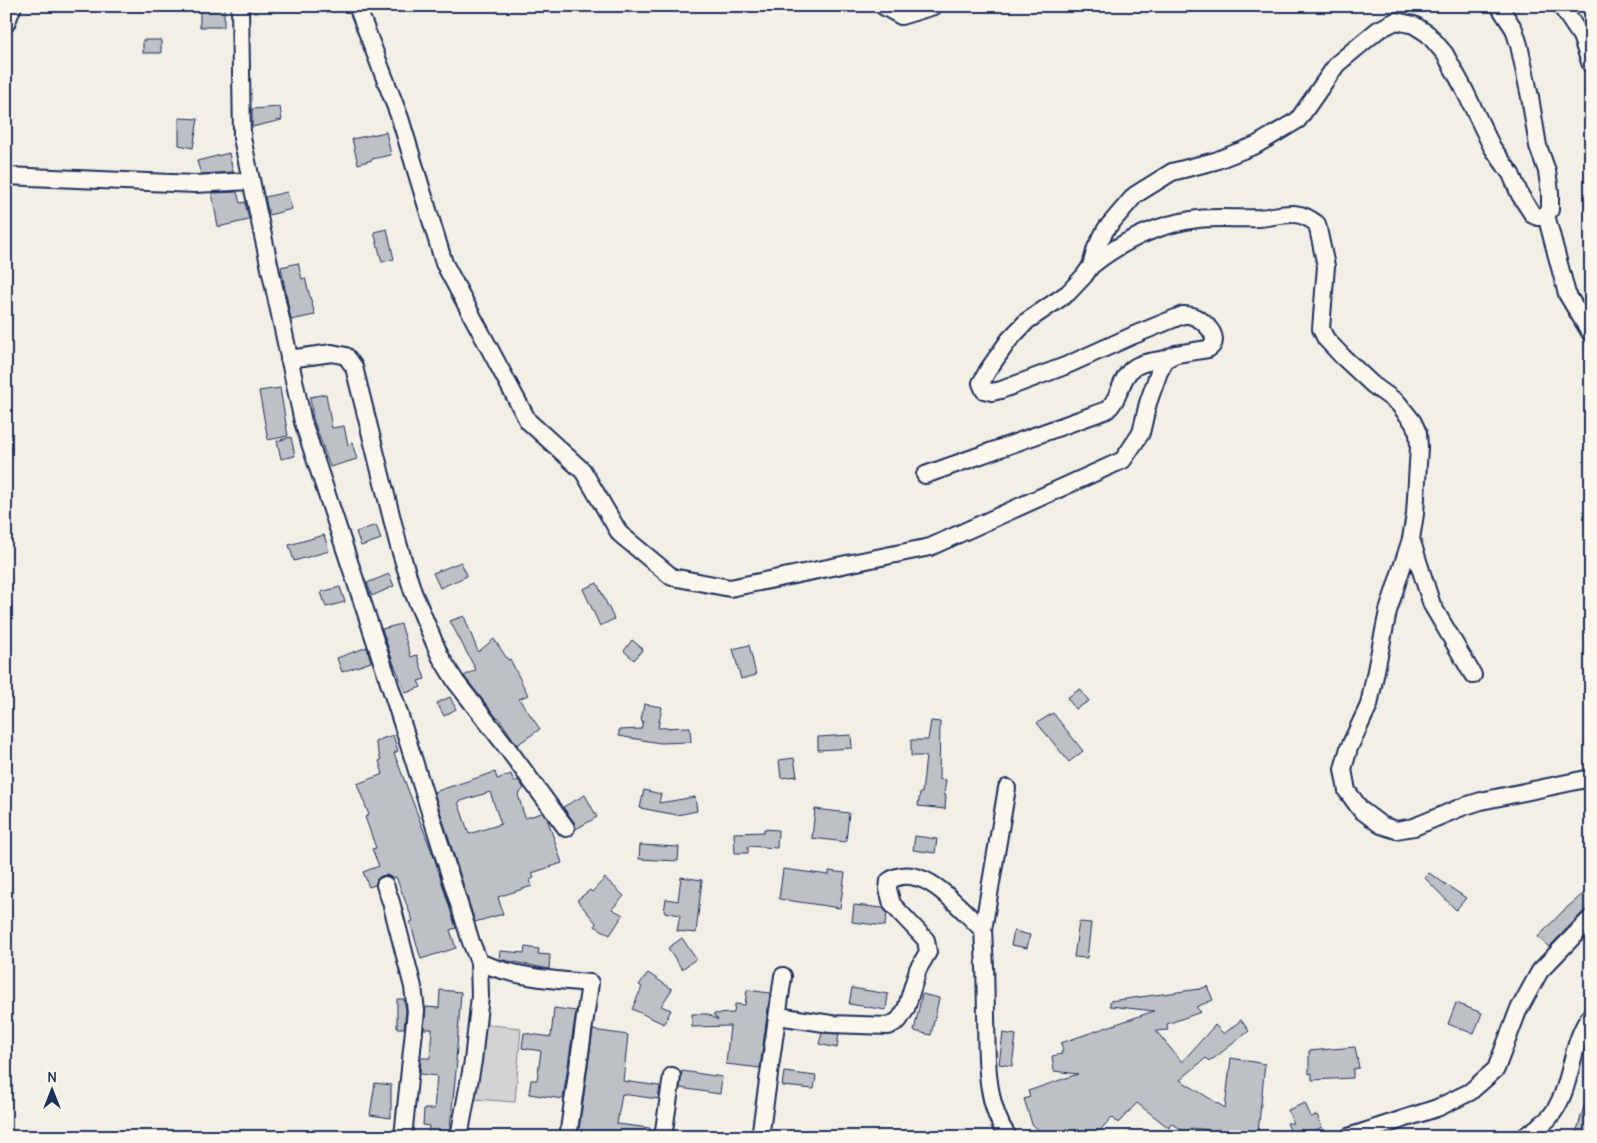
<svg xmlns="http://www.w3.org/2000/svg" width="1597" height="1143" font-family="Delius,sans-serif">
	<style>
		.green { fill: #d2d3d2; stroke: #768198 }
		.building { fill: #bdc0c4; stroke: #1b2f5e; fill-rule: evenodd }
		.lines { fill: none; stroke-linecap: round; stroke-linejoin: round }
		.street-casing { stroke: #1b2f5e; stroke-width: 20 }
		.street { stroke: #fbf7ec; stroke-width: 16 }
	</style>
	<rect width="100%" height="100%" fill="#f2efe6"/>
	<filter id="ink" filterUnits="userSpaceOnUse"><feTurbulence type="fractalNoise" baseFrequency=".02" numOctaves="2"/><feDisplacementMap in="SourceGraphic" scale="10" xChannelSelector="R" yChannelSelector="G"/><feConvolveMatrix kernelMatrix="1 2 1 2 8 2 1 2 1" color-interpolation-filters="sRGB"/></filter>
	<g filter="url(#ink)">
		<polygon class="green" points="481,1024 521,1028 515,1102 474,1099"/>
		<g class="building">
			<polygon points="206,6 224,6 224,27 200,27 200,9 206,9"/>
			<rect x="143" y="40" width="18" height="13"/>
			<polygon points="280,107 282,120 252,127 252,109"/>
			<polygon points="179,118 198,119 193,148 179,145"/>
			<polygon points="386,132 391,155 372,159 372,160 358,164 352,139"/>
			<polygon points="229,153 233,172 201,174 197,161"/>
			<polygon points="237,192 240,203 245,202 249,220 218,227 212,193"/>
			<polygon points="287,192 292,209 269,215 265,197"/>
			<polygon points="387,229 394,259 382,262 374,232"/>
			<polygon points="298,263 302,279 305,278 315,315 291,320 281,267"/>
			<polygon points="280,388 288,436 268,440 259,391"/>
			<polygon points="326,394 332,428 344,426 348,445 352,443 357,459 330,467 313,419 310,397"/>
			<polygon points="291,437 295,456 281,459 277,441"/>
			<polygon points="376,525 381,539 361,546 356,532"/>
			<polygon points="324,535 329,551 294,561 289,545"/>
			<polygon points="461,562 467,576 440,588 433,573"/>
			<polygon points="389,574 394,586 372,596 367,583"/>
			<polygon points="597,583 614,619 600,626 583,589"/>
			<polygon points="340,587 345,602 326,607 321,592"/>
			<polygon points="464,616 478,652 494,639 508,660 510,659 528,695 519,699 540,729 517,745 498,717 497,718 464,676 476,670 450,621"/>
			<polygon points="401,624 411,657 417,655 425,679 418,681 421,687 406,693 393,662 382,629"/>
			<polygon points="632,640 643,649 634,660 624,651"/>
			<polygon points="749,645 756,675 741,679 733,649"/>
			<polygon points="367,647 371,662 342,672 337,658"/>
			<polygon points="1080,689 1089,701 1076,709 1067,698"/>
			<polygon points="450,697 456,709 444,716 437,703"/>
			<polygon points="644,704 662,707 658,728 690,727 691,742 660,743 619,736 619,730 641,729 643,721 641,720"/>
			<polygon points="1053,713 1083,751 1069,762 1037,723"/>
			<polygon points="931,721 940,722 939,779 946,780 944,795 946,795 945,809 918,806 920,793 922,793 926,756 911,756 911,740 928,740"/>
			<polygon points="393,735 398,751 394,753 435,860 456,928 450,930 456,948 421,959 410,922 413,921 396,877 392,878 387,875 381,876 377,879 375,885 369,887 363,872 379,866 372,849 376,848 365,817 369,815 357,784 383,774 379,761 381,760 375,741"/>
			<polygon points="851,735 852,748 818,750 818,737"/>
			<polygon points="794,758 797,776 781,778 779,760"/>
			<path d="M495,772l2,7 14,-5 3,8 4,-2 6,8 -6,7 7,23 17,-5 5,5 15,45 -30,10 2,5 -4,2 2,6 -34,11 5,17 -28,8 -41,-130zM490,792l11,32 -32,10 -11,-32z"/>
			<polygon points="644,790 661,794 659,803 695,797 697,811 677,815 640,808"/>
			<polygon points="585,795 597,817 576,829 574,822 563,807"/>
			<polygon points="815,809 849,813 846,842 812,838"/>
			<polygon points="764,829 778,830 777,848 748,846 748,853 735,853 734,833 764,832"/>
			<polygon points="915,836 937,839 935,853 913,850"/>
			<polygon points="640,845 679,847 678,861 639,859"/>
			<polygon points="783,869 829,875 829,871 845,873 840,908 779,899"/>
			<polygon points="1429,873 1466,898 1456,910 1425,878"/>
			<polygon points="681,877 702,880 696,933 677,931 680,915 664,912 666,899 678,901"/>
			<polygon points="605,878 624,896 612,909 623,915 610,935 595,926 596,923 577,900 590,890 592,892"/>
			<polygon points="1591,887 1591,908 1584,911 1549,947 1538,937 1563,911"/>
			<polygon points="854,905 883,908 887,913 885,926 852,922"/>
			<polygon points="1079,922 1091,923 1087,958 1074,957"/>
			<polygon points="1014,931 1030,935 1027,948 1011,945"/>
			<polygon points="682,938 696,959 682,969 668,948"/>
			<polygon points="525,947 539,949 538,954 550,955 549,969 499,959 500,951 524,953"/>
			<polygon points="648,973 672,989 661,1006 671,1010 664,1024 632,1009 642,987 639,985"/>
			<polygon points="1207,986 1213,1000 1196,1007 1201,1012 1167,1024 1168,1030 1156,1031 1182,1062 1215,1025 1224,1034 1241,1020 1249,1031 1213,1059 1211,1059 1209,1061 1206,1058 1180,1080 1225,1108 1231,1058 1265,1064 1258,1133 1221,1131 1190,1128 1187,1133 1171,1123 1169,1128 1137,1103 1118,1123 1112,1117 1094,1137 1046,1137 1032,1124 1024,1099 1030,1097 1028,1091 1078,1074 1054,1071 1052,1056 1062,1054 1061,1052 1063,1051 1061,1043 1154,1011 1110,1006 1110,1001 1200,989"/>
			<polygon points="852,988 888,994 886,1010 849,1004"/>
			<polygon points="440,990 461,992 456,1061 457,1061 449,1137 428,1137 429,1126 423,1125 424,1109 434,1109 437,1076 420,1074 421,1058 430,1058 432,1029 424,1029 426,1007 439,1008"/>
			<polygon points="747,990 770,993 760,1068 726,1064 730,1026 692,1027 692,1014 708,1014 718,1020 713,1014 734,1013 735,1004 745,1005"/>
			<polygon points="922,994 939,998 931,1035 914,1031"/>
			<polygon points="397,999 404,999 406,1011 404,1028 397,1028"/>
			<polygon points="1456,1003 1482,1013 1474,1034 1448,1024"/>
			<polygon points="554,1008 576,1011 563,1099 529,1094 531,1080 537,1080 541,1051 522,1048 524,1033 551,1037"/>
			<polygon points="593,1030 628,1035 623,1081 660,1086 658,1099 622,1094 617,1124 650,1128 649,1137 578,1136"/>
			<polygon points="822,1033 839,1034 837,1048 819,1044"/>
			<polygon points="1003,1033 1016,1035 1012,1066 999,1064"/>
			<polygon points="1355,1047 1359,1068 1353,1069 1353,1078 1312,1080 1312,1073 1309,1074 1309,1051"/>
			<polygon points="682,1071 722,1077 720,1094 680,1088"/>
			<polygon points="784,1072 816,1076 814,1089 782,1086"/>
			<polygon points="375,1083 391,1085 391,1118 370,1115"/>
			<polygon points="1587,1096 1591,1096 1591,1137 1575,1137"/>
			<polygon points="1305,1103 1311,1117 1317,1115 1322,1127 1300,1137 1293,1137 1287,1123 1293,1123 1288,1110"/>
		</g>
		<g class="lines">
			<g class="street-casing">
				<g id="street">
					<polyline points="240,6 242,138 303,422 397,707 471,942 479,962 480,996 473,1061 459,1137"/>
					<path d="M357,6l43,112 44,145 84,158 55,50 37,63 52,43 58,11 200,-41 193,-87 18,-27 7,-30 11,-31 7,-13 10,-5 32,-5c16,-9 -4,-30 -16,-33 -1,-1 -8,-1 -9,-1l-49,20 -69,31 -64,24 -9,2 -8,-2 -3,-7 7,-13 21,-30 18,-19 41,-28 16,-17 7,-10 5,-18 10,-19 29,-34 37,-23 43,-11 41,-16 42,-25 39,-56 41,-34 18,-9 18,4 14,9 17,20 18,33 29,60 19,27 9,21 13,20 5,2 8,-2 4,-5v-18l-3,-21 -9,-25 -8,-49 -11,-52 -5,-16 -15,-23"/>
					<polyline points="883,6 901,16 934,6"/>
					<polyline points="1561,6 1581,36 1591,65"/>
					<polyline points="6,24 13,6"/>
					<polyline points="6,176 195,184 251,181"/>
					<polyline points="1546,215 1567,294 1591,334"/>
					<path d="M1091,266c31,-25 67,-42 107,-47 20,-2 41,0 61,-1 24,-2 37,-11 58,6l9,42 -5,63 5,10 17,18 30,28 25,18 15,19 5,11 1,14 -4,67 -4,25 -23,72 -19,94 -20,43 -6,21 4,22 14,19 20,15 15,5 18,-3 48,-20 19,-6 110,-23"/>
					<polyline points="289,359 332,353 346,356 354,367 398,543 413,592 440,656 456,682 502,741 566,828"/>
					<path d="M925,475l182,-65c14,-12 13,-34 28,-43 9,-6 21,-6 31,-8"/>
					<polyline points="1411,539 1432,605 1473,675"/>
					<polyline points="385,885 391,902 413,987 416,1011 403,1137"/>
					<polyline points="983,930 1007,788"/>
					<path d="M479,962c35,15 74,18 111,21l-22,154"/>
					<path d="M778,1016l53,8 58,2 10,-6 7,-11 12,-40 10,-17 -2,-12 -34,-36 -4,-15 1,-8c33,-22 72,29 94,49 2,28 3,56 3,85 1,40 -2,87 22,122"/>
					<polyline points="663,1137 672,1076"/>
					<polyline points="760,1137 783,976"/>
					<polyline points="1348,1137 1437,1108 1470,1092 1496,1069 1518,1011 1540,971 1591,918"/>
					<path d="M1524,1137c8,-6 18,-12 25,-19 25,-29 19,-72 42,-103"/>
				</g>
			</g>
			<use href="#street" class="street"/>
		</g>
	</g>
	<rect width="1597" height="1143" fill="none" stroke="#fbf7ec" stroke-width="25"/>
	<rect x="12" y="12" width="1572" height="1118" fill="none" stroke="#1b2f5e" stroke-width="2" filter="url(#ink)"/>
	<g transform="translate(52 1090)" stroke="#fbf7ec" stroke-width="4" paint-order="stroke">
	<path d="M0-4L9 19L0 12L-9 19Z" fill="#1b2f5e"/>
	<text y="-8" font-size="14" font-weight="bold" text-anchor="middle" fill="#1b2f5e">N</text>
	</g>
</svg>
